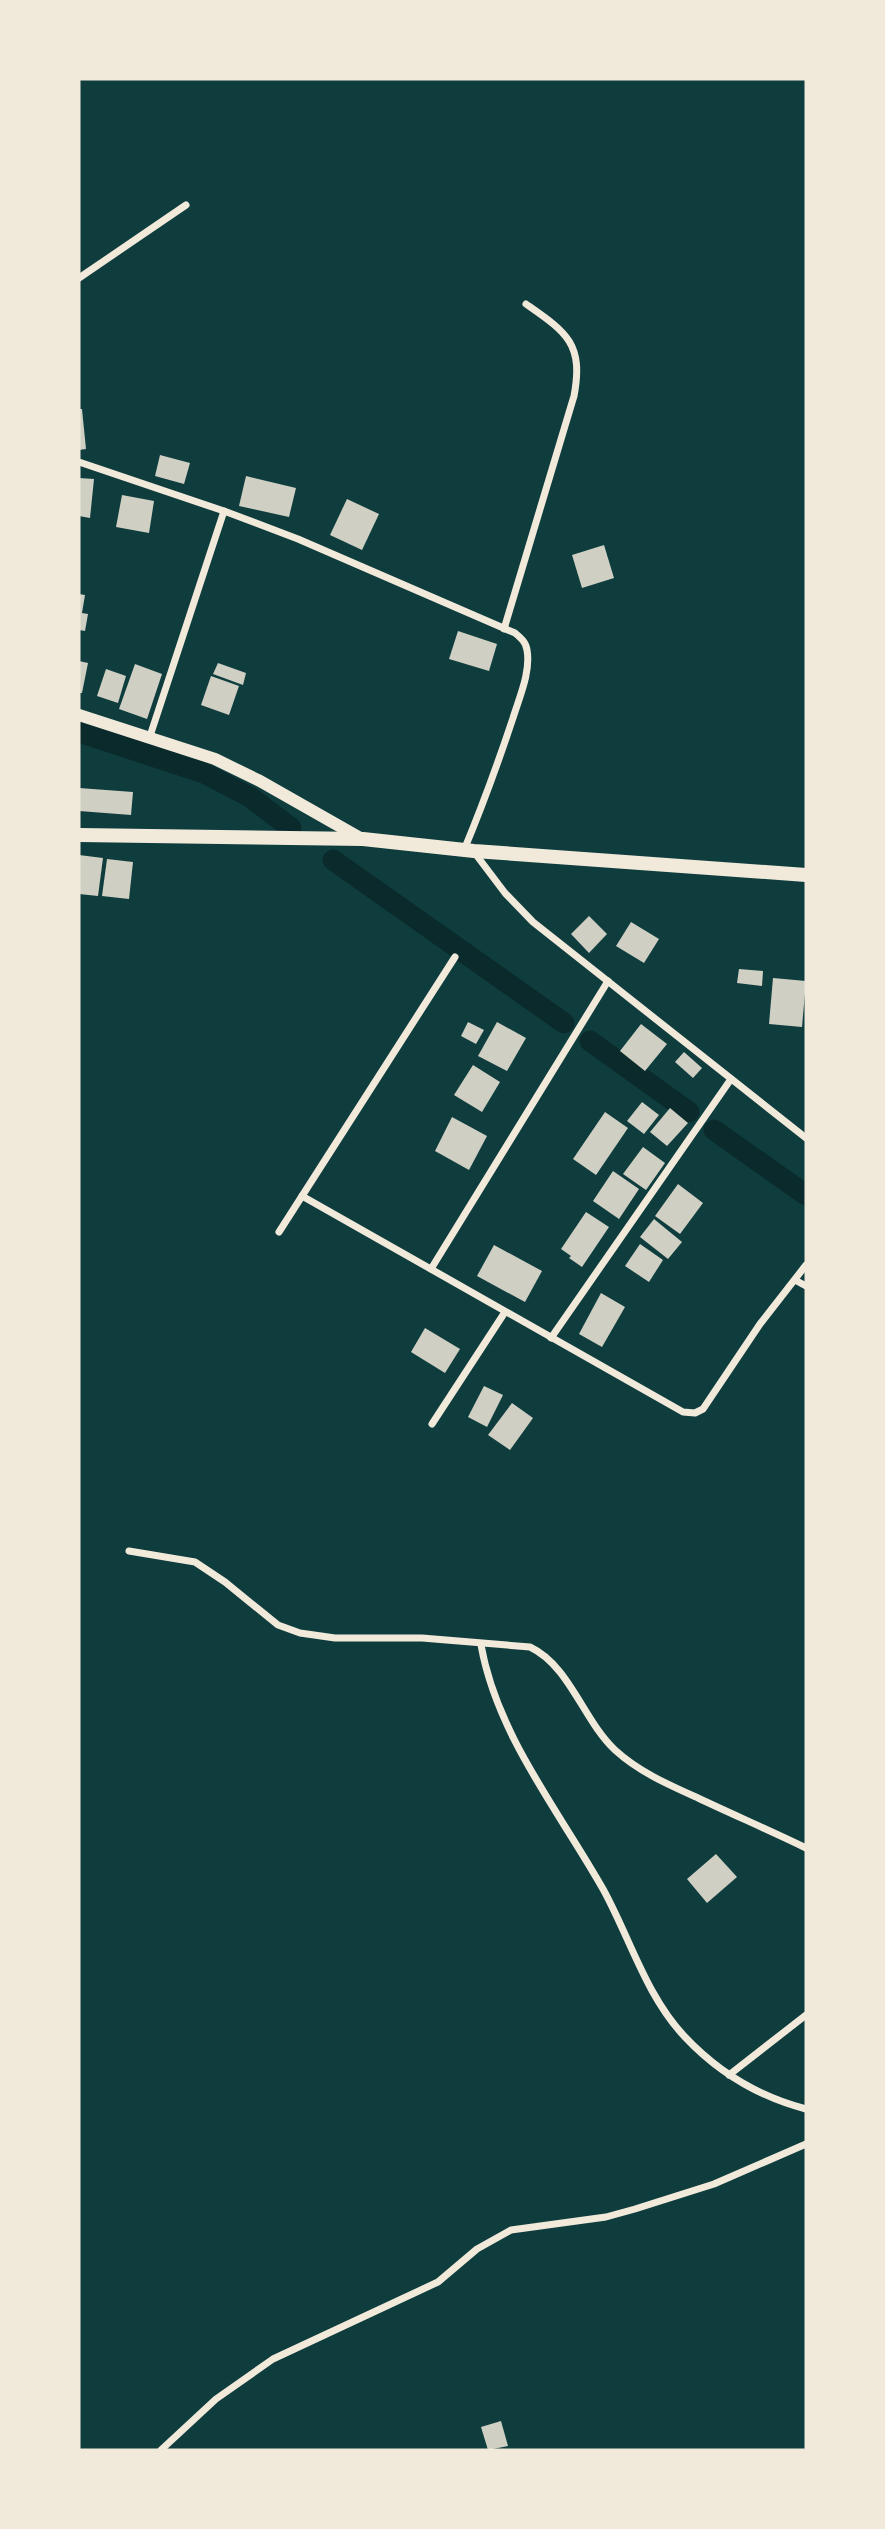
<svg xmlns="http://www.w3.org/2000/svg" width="885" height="2529" font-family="'Asap Condensed',sans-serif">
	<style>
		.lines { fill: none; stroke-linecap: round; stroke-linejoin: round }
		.canal { stroke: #0a2a2b; stroke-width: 21 }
		.building { fill: #cfcfc3 }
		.minor { stroke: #f1e9da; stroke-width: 7 }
		.tertiary { stroke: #f1e9da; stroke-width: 12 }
		.secondary { stroke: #f1e9da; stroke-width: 14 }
	</style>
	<rect width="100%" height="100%" fill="#0f3d3e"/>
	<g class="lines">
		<g class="canal">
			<polyline points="79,732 204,773 250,797 291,828"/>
			<polyline points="333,860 564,1023"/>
			<polyline points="590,1041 689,1112"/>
			<polyline points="714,1130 806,1195"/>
		</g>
	</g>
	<g class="building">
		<polygon points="79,409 82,409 86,449 79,450"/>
		<polygon points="160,455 190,463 184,484 155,476"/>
		<polygon points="246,476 296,488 289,517 239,506"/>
		<polygon points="79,478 94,479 90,518 79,516"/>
		<polygon points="122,495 154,501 149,533 116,527"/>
		<polygon points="347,499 379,514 362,550 330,535"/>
		<polygon points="604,545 614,578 582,588 572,555"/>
		<polygon points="79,594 85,595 82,613 88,614 85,631 79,630"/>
		<polygon points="458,631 497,644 489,671 449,659"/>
		<polygon points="79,661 88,663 82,693 79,693"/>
		<polygon points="218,663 246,673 243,685 213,674"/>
		<polygon points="135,664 162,674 147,719 119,709"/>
		<polygon points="106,669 126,676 118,703 97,696"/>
		<polygon points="211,676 239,686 229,715 201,705"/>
		<polygon points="79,788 133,792 131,815 79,811"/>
		<polygon points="79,855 103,858 98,896 79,894"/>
		<polygon points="107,859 133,862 129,899 102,896"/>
		<polygon points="589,916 607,934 589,953 571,934"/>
		<polygon points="631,922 659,939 644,963 616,946"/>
		<polygon points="739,969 763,971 762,986 737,983"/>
		<polygon points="773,978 806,981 802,1027 769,1024"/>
		<polygon points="468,1022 484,1030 476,1044 461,1036"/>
		<polygon points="497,1022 526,1038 507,1071 478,1056"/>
		<polygon points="641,1024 667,1044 645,1071 620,1051"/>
		<polygon points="684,1052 702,1068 693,1078 675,1062"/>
		<polygon points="473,1065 500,1082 482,1112 454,1095"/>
		<polygon points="642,1102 659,1115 644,1134 627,1121"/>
		<polygon points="670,1108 688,1123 667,1146 650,1132"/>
		<polygon points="605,1112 628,1128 596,1175 573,1159"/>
		<polygon points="452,1117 487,1136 469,1170 435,1151"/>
		<polygon points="643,1147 665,1163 646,1190 623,1174"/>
		<polygon points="613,1171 639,1189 619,1219 593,1201"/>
		<polygon points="678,1184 703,1203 680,1234 655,1216"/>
		<polygon points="586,1212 609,1227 582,1267 569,1258 571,1256 561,1249"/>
		<polygon points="654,1219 682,1242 668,1259 640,1237"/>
		<polygon points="640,1244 663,1260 649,1282 625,1266"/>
		<polygon points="494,1245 542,1271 525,1302 477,1276"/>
		<polygon points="601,1293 625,1307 602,1347 579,1334"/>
		<polygon points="425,1328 460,1349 445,1373 411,1352"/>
		<polygon points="484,1386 503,1395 487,1427 468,1417"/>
		<polygon points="512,1403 533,1418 510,1450 488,1435"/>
		<polygon points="716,1854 737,1877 707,1903 687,1879"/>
		<polygon points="501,2421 508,2446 488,2450 481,2427"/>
	</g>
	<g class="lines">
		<g class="minor">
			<polyline points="79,278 186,205"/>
			<path d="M79,462l145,49 74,28 217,94c6,5 11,9 12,17 4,22 -8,48 -14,68 -15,45 -31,89 -49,132"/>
			<path d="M504,629l70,-233c10,-53 -8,-64 -48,-92"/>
			<polyline points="150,736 224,511"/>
			<polyline points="474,852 505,893 533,922 806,1138"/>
			<polyline points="302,1196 683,1412 695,1413 703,1409 760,1324 806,1265"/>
			<polyline points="279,1232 455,957"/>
			<polyline points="431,1269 608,981"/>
			<polyline points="795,1280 806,1286"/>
			<polyline points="551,1338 731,1079"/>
			<polyline points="432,1424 505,1312"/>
			<path d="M129,1551l66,11 30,20 53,43 22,8 35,5h87l108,9c40,19 53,73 85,103 24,22 54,35 83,48 36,17 73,33 108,50"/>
			<path d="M481,1645c16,90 78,166 122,244 27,49 43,107 82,148 33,35 75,60 121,72"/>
			<polyline points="729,2075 806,2015"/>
			<polyline points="161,2450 216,2399 273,2359 438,2282 477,2249 511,2230 606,2217 635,2209 714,2184 806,2144"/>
		</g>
		<polyline class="tertiary" points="79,715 215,759 260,781 362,839"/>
		<polyline class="secondary" points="79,835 363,839 474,851 806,875"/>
	</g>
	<rect width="885" height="2529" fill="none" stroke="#f1e9da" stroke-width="161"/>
</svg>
